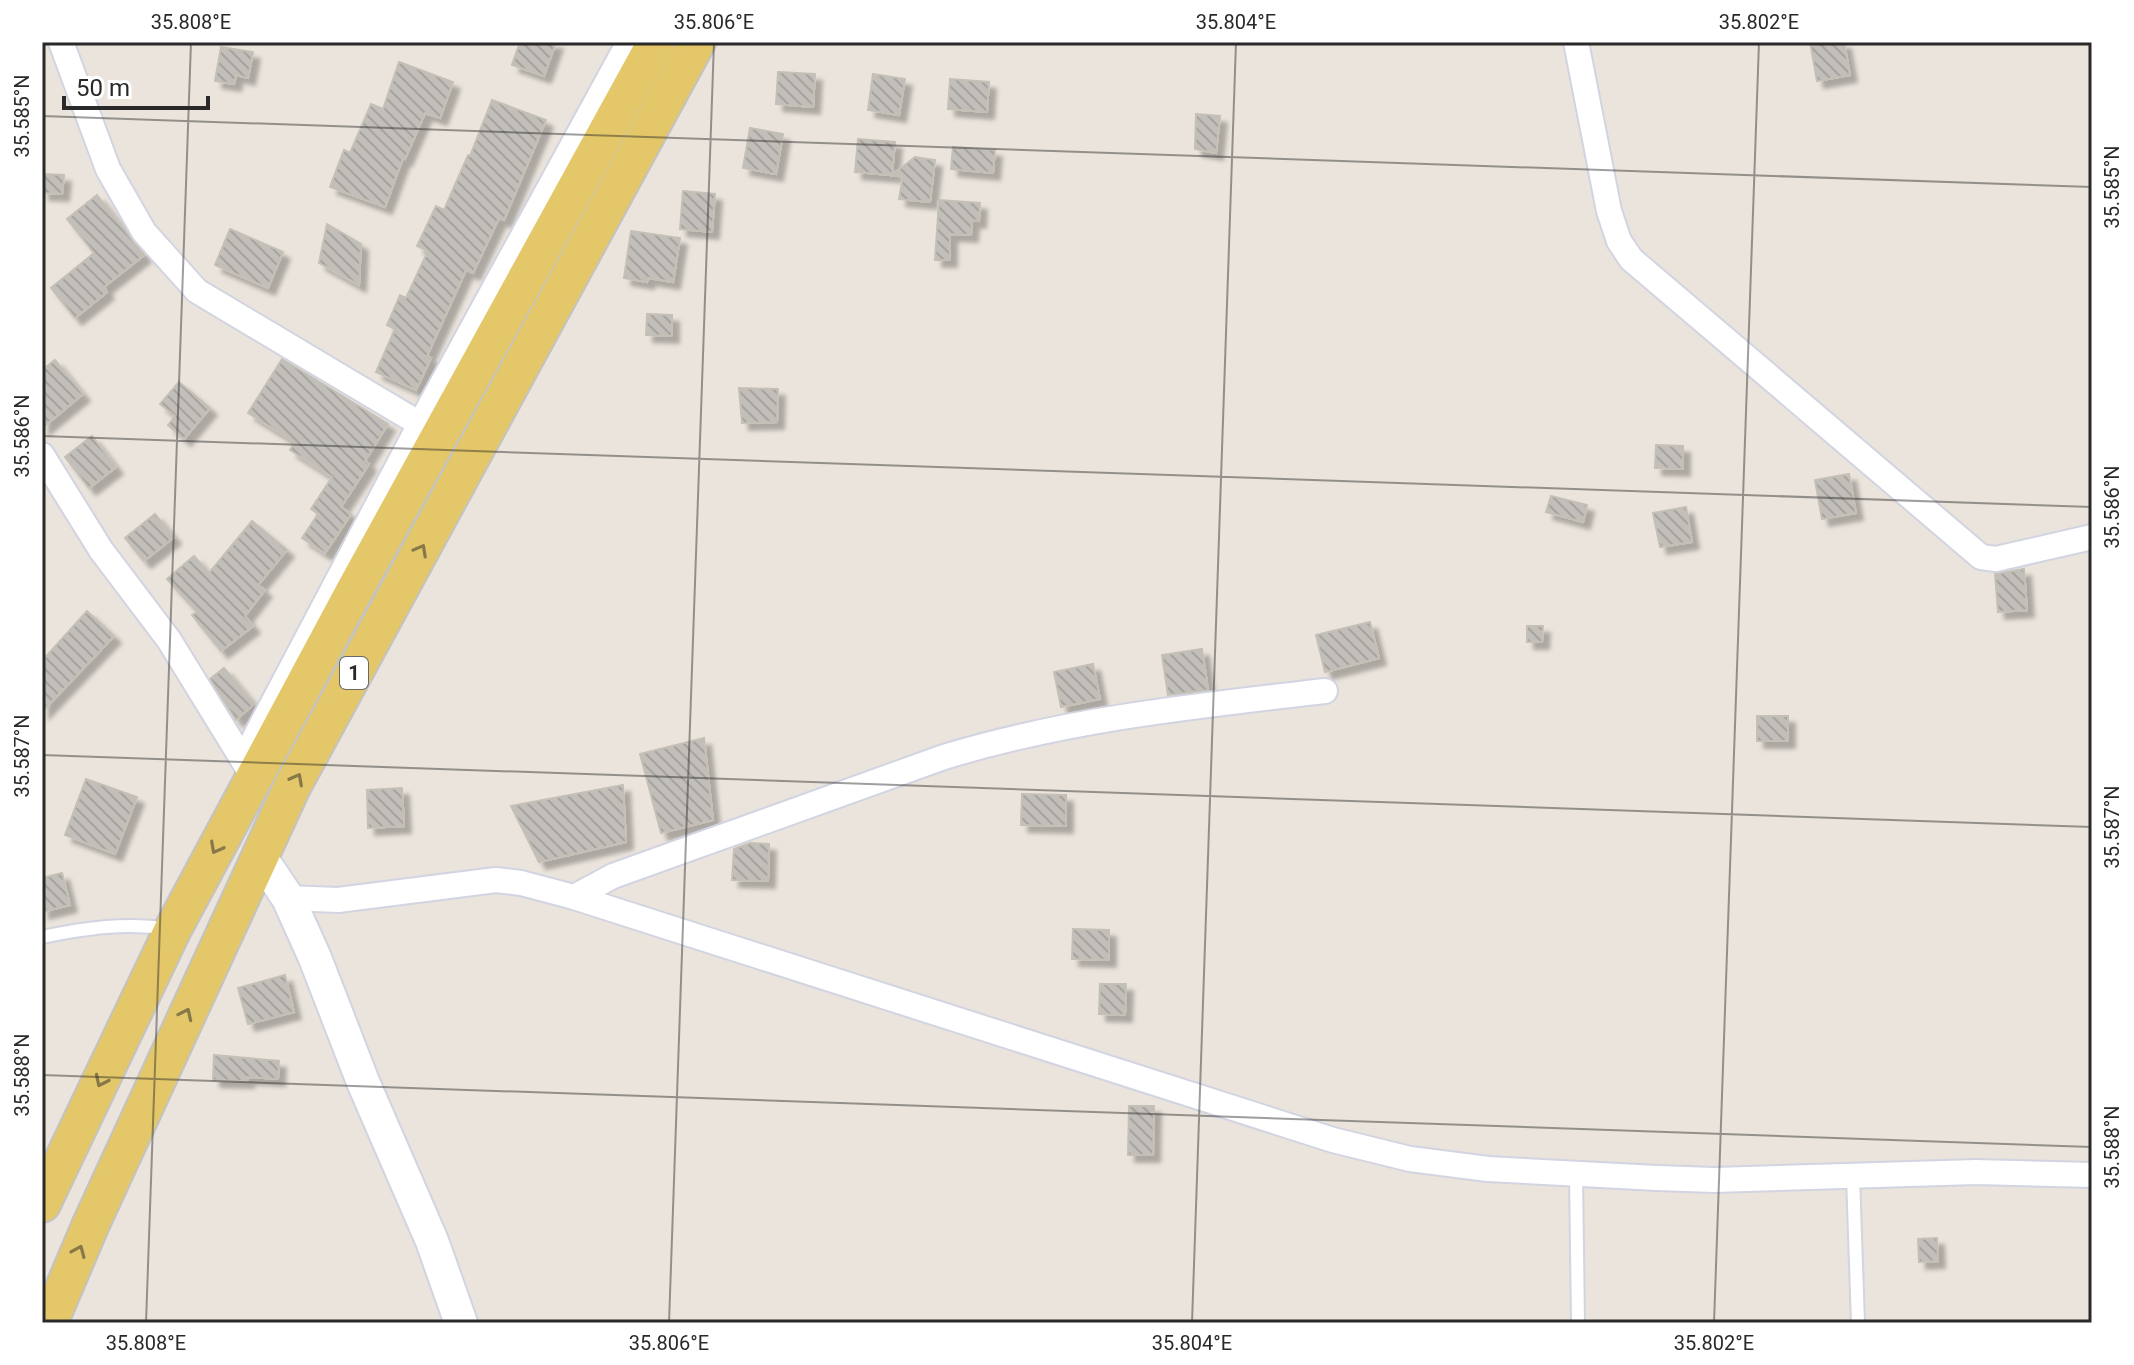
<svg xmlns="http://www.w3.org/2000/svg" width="2134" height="1365" font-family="Roboto,sans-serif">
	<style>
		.building { fill: url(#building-back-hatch); stroke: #c5c0b6; stroke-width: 2; filter: url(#shadow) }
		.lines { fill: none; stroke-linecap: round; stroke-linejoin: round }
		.lane-casing { stroke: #d2d4e1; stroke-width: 16 }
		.street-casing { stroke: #d2d4e1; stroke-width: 28 }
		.secondary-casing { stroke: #d2d4e1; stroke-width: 36 }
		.primary-casing { stroke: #c3c3c3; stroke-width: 40 }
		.lane { stroke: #fff; stroke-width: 12 }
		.street { stroke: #fff; stroke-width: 24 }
		.secondary { stroke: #fff; stroke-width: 32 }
		.primary { stroke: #e3c768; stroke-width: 36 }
		.oneway { stroke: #867848 }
		.ticks { fill: none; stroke: #292929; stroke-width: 2; stroke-opacity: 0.45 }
		.labels { text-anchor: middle; stroke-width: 8; stroke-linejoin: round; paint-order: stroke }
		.shield { fill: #fff; stroke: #696969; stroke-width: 2 }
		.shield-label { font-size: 20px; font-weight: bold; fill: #292929 }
		.neatline { fill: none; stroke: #292929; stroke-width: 3 }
		.ticks-label { font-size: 20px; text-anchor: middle; fill: #292929 }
	</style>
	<defs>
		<pattern id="building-back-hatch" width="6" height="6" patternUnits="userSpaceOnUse" patternTransform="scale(2)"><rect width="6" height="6" fill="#c2beb9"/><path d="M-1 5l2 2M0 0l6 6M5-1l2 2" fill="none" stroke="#a7a39f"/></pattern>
		<filter id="shadow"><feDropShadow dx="7" dy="7" stdDeviation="2" flood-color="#0004"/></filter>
	</defs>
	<rect width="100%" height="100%" fill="#eae4dc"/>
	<g class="building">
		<polygon points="520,42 556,42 544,76 512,65"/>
		<polygon points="1810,42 1844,42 1850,75 1817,81"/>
		<polygon points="221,47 253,52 248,78 236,75 234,84 215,81"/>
		<polygon points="399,62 453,82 440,118 425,113 405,159 403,158 385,207 330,187 344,150 350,153 371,104 383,109"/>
		<polygon points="778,72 815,74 813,107 776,104"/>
		<polygon points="873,74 905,79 899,115 868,110"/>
		<polygon points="950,79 989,82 987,112 948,109"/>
		<polygon points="492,100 546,120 504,220 499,218 473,273 466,270 427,356 431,358 416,390 376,372 395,329 387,325 400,295 406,298 428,251 417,246 436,206 444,210 468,155 470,156"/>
		<polygon points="1196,114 1220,116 1216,153 1195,149"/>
		<polygon points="750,128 783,134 776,174 743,168"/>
		<polygon points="858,139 895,142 892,175 915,157 935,160 930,202 899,199 903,176 855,172"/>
		<polygon points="953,147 995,150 993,173 951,169"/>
		<polygon points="42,174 64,175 62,194 42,193"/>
		<polygon points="683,191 715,194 712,232 680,229"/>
		<polygon points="97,195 144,255 104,287 107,292 75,318 51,288 94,253 67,219"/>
		<polygon points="939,200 980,203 979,221 972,220 971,235 950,234 950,260 935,260"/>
		<polygon points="327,224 361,244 359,285 319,263"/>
		<polygon points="230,229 283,252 268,288 215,265"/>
		<polygon points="631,231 680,238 673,282 648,278 647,282 624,278"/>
		<polygon points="647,314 672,315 672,336 646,335"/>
		<polygon points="282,359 388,424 365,461 369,464 341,507 351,514 325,553 302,538 318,514 311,509 332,477 290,450 295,442 248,413"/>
		<polygon points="55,360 83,394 42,428 42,370"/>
		<polygon points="179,382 210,408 184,439 168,425 175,416 160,404"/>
		<polygon points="739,388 778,389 777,422 742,423"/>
		<polygon points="92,436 116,467 89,488 65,457"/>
		<polygon points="1656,445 1683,446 1683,469 1655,468"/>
		<polygon points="1849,474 1856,513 1822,519 1815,480"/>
		<polygon points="1551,496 1587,505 1583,522 1546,512"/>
		<polygon points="1686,507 1692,542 1660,547 1653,513"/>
		<polygon points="155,514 174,537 144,561 125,538"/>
		<polygon points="252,521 287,550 258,585 265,590 245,616 253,626 221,651 192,615 197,612 167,579 194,556 209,573"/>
		<polygon points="2024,569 2027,610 1998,612 1995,574"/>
		<polygon points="87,611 114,636 42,712 42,661"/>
		<polygon points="1370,622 1379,658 1325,672 1316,635"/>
		<polygon points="1527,626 1543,626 1542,642 1527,642"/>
		<polygon points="1202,649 1208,690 1168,695 1162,655"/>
		<polygon points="1093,664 1100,699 1061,707 1054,672"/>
		<polygon points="224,668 254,704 236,720 210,679"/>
		<rect x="1757" y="716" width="31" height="25"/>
		<polygon points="704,738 713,820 661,833 640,754"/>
		<polygon points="86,779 137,797 115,854 65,835"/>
		<polygon points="623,785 626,842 539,862 511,806"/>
		<polygon points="402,788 404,826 368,828 367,790"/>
		<polygon points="1022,794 1066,795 1066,826 1021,825"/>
		<polygon points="750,843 769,844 768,881 732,880 734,849"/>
		<polygon points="62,873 70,905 42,912 42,878"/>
		<polygon points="1073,929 1109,930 1109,960 1072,959"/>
		<polygon points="285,975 294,1012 248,1024 238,988"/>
		<polygon points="1100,984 1126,984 1125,1015 1099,1014"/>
		<polygon points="214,1055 279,1061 278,1079 248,1077 247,1081 213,1080"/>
		<polygon points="1129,1106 1154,1106 1153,1155 1128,1155"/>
		<polygon points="1937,1238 1938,1261 1919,1262 1918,1239"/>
	</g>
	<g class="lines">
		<g class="lane-casing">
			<g id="lane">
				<path d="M42,937c44,-9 84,-15 128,-8"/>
				<polyline points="1576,1173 1578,1323"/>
				<polyline points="1853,1176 1858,1323"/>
			</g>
		</g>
		<g class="street-casing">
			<g id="street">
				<polyline points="61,42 108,169 144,232 197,291 420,424"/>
				<polyline points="1576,42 1609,211 1619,241 1631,259 1981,557 1996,559 2092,537"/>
				<polyline points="42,455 101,550 169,640 249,770"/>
				<polyline points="243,760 420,424 629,42"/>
				<path d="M574,897l39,-21 331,-119c124,-38 252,-51 381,-66"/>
				<polyline points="288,898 338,900 496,880 521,883 574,897 1333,1140 1410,1159 1488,1169 1657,1178 1714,1180 1976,1172 2092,1175"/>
			</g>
		</g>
		<g class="secondary-casing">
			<polyline id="secondary" points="259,855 288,898 315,958 363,1082 432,1241 461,1323"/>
		</g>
		<g class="primary-casing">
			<g id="primary">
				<polyline points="42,1204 173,929 353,593 656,42"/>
				<polyline points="49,1323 91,1224 292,787 697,42"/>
			</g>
		</g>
		<use href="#lane" class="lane"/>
		<use href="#street" class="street"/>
		<use href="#secondary" class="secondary"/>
		<use href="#primary" class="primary"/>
	</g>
	<defs><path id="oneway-chevron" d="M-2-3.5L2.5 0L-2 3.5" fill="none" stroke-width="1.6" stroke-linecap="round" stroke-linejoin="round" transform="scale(2)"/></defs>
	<g class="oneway">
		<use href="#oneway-chevron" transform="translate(421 550) rotate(-61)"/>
		<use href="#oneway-chevron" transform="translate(297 779) rotate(-62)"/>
		<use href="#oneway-chevron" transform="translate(216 848) rotate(118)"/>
		<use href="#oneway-chevron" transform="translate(186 1014) rotate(-65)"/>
		<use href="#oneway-chevron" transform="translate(101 1081) rotate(116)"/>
		<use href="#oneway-chevron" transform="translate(79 1251) rotate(-67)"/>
	</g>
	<path class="ticks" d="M42,116l2050,71M42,436l2050,71M42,755l2050,72M42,1075l2050,72M146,1323l45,-1281M669,1323l45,-1281M1192,1323l44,-1281M1714,1323l45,-1281"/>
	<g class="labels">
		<rect class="shield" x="340" y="657" width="28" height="32" rx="6"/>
		<g class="shield-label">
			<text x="354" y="680">1</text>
		</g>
	</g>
	<rect width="2134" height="1365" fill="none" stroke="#ffffff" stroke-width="88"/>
	<path d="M64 96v12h144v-12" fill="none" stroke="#292929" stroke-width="4"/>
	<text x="76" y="96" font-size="24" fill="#292929" stroke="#ffffff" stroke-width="6" paint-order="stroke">50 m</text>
	<rect x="44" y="44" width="2046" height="1277" class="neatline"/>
	<g class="ticks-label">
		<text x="191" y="29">35.808°E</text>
		<text x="714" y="29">35.806°E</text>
		<text x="1236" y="29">35.804°E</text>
		<text x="1759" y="29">35.802°E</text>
		<text transform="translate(22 116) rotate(-90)" y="7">35.585°N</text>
		<text transform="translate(2112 187) rotate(-90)" y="7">35.585°N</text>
		<text transform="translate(22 436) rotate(-90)" y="7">35.586°N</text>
		<text transform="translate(2112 507) rotate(-90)" y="7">35.586°N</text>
		<text transform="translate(22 756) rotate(-90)" y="7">35.587°N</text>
		<text transform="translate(2112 827) rotate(-90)" y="7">35.587°N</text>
		<text transform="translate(22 1075) rotate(-90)" y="7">35.588°N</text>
		<text transform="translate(2112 1147) rotate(-90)" y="7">35.588°N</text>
		<text x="146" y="1350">35.808°E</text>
		<text x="669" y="1350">35.806°E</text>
		<text x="1192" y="1350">35.804°E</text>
		<text x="1714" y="1350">35.802°E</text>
	</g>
</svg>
